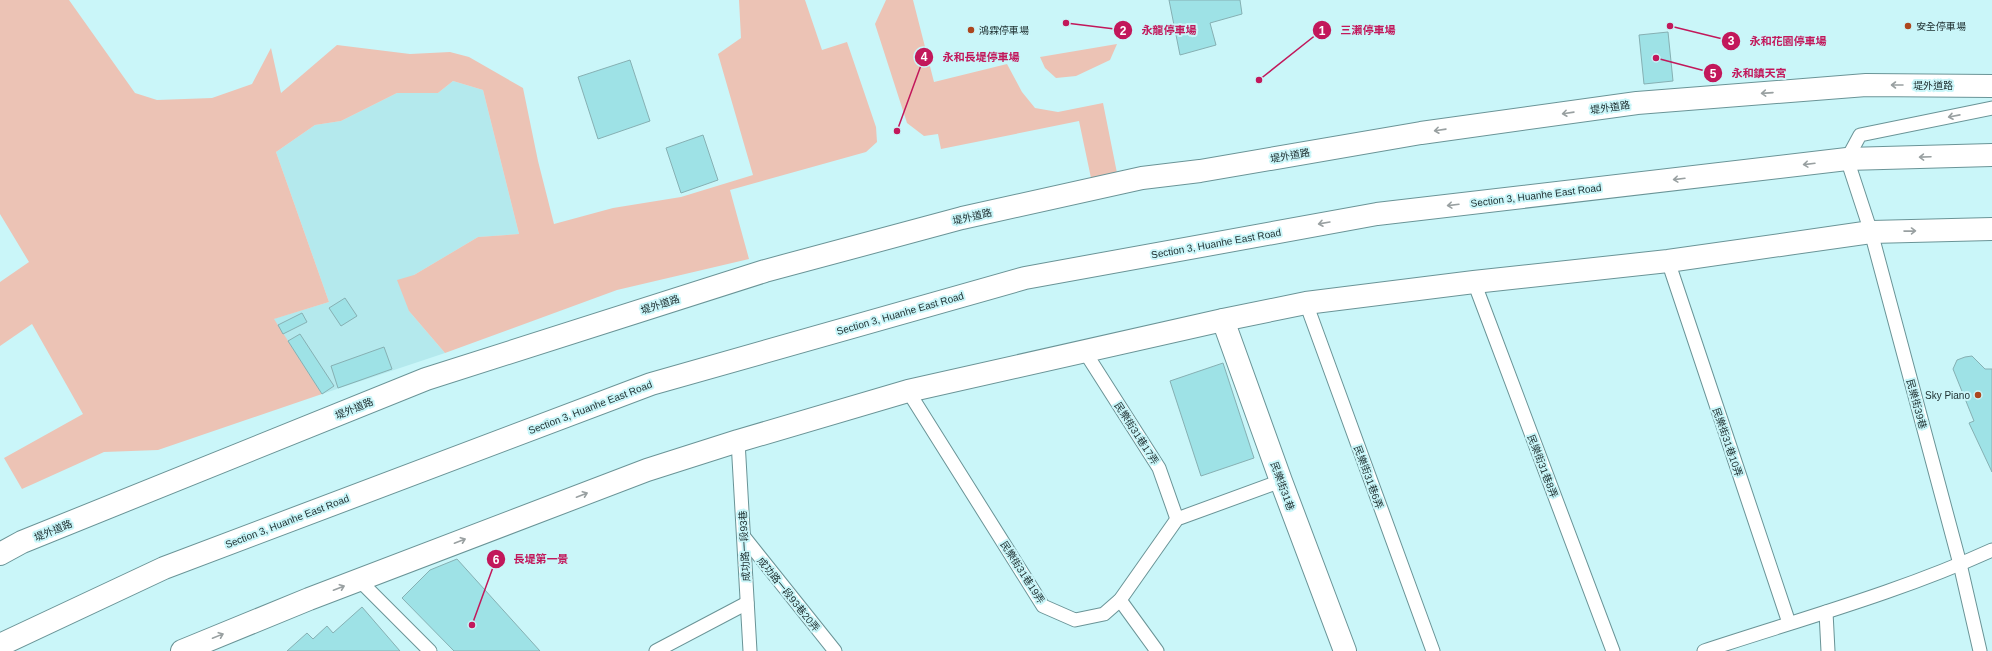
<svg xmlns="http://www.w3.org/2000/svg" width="1992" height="651" font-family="Arial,'Noto Sans TC',sans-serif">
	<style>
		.built { fill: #b4e9ed }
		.green { fill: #ecc3b5 }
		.building { fill: #9ee2e6; stroke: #86b0b3 }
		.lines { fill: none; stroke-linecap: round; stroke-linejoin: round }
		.lane-casing { stroke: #6a9497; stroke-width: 15 }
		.street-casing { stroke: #6a9497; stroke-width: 24 }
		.secondary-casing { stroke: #6a9497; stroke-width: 24 }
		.lane { stroke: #fff; stroke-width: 13 }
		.street { stroke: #fff; stroke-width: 22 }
		.secondary { stroke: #fff; stroke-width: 22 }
		.oneway { stroke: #99a0a1 }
		.poi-dot { fill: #ac461e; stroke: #caf6f9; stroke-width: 1.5 }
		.labels { text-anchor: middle; stroke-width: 4; stroke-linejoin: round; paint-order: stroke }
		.poi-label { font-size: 10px; fill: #1c2d2e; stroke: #caf6f9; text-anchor: start }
		.street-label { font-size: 10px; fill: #1c2d2e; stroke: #caf6f9 }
		.leader { fill: none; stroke: #c2185b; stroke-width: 1.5 }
		.callout-dot { fill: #c2185b; stroke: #caf6f9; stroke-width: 1.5 }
		.mark-label { font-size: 12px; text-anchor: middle; font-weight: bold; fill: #fff }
		.callout-label { font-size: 11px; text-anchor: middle; font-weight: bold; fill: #c2185b; stroke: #caf6f9; stroke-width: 4; stroke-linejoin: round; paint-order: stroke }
	</style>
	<rect width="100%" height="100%" fill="#caf6f9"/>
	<polygon class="built" points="453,81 483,90 519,234 478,237 414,275 409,311 445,353 322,394 273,319 329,302 276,152 315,125 341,121 397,93 438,93"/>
	<g class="green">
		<polygon points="0,0 69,0 135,93 157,100 212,98 252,84 271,48 281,93 337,45 410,54 450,52 469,57 523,88 538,161 554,224 613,208 681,197 753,175 718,54 741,38 739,0 805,0 822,50 847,42 876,127 877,142 866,152 730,190 749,259 617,290 445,353 409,311 397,280 414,275 478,237 519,234 483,90 453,81 438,93 397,93 341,121 315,125 276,152 329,302 274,319 322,394 158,450 104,452 22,489 4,458 83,414 32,324 0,346 0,282 29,262 0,214"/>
		<polygon points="886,0 913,0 934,82 1007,64 1022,92 1035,108 1058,112 1103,103 1117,173 1091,178 1079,121 941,149 938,134 924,136 907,123 875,24"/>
		<polygon points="1117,44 1110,60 1076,76 1056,78 1045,68 1040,57"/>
	</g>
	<g class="building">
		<polygon points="1169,0 1240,0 1242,14 1210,23 1216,45 1180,55"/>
		<polygon points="1668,32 1673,81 1644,84 1639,35"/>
		<polygon points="630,60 650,121 598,139 578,77"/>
		<polygon points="703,135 718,180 681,193 666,148"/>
		<polygon points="345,298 357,316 341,326 329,308"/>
		<polygon points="302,313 307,322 283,334 278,325"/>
		<polygon points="300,334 334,386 322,394 288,341"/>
		<polygon points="384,347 392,369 338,388 331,366"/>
		<polygon points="1972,356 1985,369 1992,369 1992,472 1969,423 1974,421 1953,369 1957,360 1965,357"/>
		<polygon points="1223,363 1254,458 1201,476 1170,381"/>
		<polygon points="457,559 540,651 454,651 402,598 430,570"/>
		<polygon points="362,607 400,651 287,651 307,633 313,639 327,626 333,633"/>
	</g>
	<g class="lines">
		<g class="lane-casing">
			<g id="lane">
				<polyline points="1668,261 1789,623"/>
				<polyline points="1474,282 1613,651"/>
				<polyline points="1306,303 1433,651"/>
				<polyline points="1085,352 1159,468 1177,519"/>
				<polyline points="908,391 1043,606 1075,620 1104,614 1120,600 1177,519 1281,481"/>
				<polyline points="738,441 750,651"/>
				<polyline points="744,537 835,651"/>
				<polyline points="359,580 430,651"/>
				<polyline points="1120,600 1157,651"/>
				<polyline points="1826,612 1828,651"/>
				<polyline points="656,651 747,603"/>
				<path d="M1704,651c97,-32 196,-59 288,-101"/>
				<polyline points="1980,651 1960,564 1871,232 1847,159 1860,135 1992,108"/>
			</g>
		</g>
		<g class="street-casing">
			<g id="street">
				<polyline points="1223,320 1281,481 1345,651"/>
				<polyline points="0,554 22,542 426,379 765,271 962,218 1142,178 1200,171 1421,133 1637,103 1866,85 1992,86"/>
			</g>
		</g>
		<g class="secondary-casing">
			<g id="secondary">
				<polyline points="0,645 164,568 651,384 1025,278 1377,214 1847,159 1992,155"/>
				<polyline points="182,651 309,599 647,470 738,441 908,391 1223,320 1306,303 1474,282 1668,261 1871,232 1992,229"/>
			</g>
		</g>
		<use href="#lane" class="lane"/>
		<use href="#street" class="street"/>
		<use href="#secondary" class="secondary"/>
	</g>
	<defs><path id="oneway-shaft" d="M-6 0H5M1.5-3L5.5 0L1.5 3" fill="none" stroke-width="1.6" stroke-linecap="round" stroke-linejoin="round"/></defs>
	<g class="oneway">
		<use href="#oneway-shaft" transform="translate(1897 85) rotate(-180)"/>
		<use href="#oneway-shaft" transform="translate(1767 93) rotate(176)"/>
		<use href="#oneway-shaft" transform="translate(1568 113) rotate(172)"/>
		<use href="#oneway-shaft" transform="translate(1954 116) rotate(169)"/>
		<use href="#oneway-shaft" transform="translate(1440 130) rotate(172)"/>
		<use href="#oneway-shaft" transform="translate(1925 157) rotate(178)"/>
		<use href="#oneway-shaft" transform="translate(1809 164) rotate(173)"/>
		<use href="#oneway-shaft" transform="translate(1679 179) rotate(173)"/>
		<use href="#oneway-shaft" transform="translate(1453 205) rotate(173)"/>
		<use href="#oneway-shaft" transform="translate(1324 223) rotate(170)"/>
		<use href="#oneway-shaft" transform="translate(1910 231) rotate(-1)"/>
		<use href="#oneway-shaft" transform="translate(582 495) rotate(-21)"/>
		<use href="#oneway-shaft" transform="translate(460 541) rotate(-21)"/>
		<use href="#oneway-shaft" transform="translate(339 588) rotate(-21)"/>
		<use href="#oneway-shaft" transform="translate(218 636) rotate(-22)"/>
	</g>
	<g class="poi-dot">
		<circle cx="1908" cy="26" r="4"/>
		<circle cx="971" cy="30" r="4"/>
		<circle cx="1978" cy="395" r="4"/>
	</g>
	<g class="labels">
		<g class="poi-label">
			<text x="1916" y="30">安全停車場</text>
			<text x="979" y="34">鴻霖停車場</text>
			<text x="1970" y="399" text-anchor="end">Sky Piano</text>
		</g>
		<g class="street-label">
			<text x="1933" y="89">堤外道路</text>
			<text transform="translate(1610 107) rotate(-8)" y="4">堤外道路</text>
			<text transform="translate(1290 155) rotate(-10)" y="4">堤外道路</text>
			<text transform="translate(1536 195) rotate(-7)" y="4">Section 3, Huanhe East Road</text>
			<text transform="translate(972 216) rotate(-13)" y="4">堤外道路</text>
			<text transform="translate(1216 243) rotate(-10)" y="4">Section 3, Huanhe East Road</text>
			<text transform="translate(660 304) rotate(-18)" y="4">堤外道路</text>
			<text transform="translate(900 313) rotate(-16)" y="4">Section 3, Huanhe East Road</text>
			<text transform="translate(1917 404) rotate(75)" y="4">民樂街39巷</text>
			<text transform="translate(590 407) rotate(-21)" y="4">Section 3, Huanhe East Road</text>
			<text transform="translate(354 408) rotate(-22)" y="4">堤外道路</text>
			<text transform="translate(1137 433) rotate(57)" y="4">民樂街31巷17弄</text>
			<text transform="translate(1728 442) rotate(71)" y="4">民樂街31巷10弄</text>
			<text transform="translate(1543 466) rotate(69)" y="4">民樂街31巷8弄</text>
			<text transform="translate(1369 477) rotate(70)" y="4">民樂街31巷6弄</text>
			<text transform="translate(1283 486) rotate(70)" y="4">民樂街31巷</text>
			<text transform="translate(287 521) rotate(-21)" y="4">Section 3, Huanhe East Road</text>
			<text transform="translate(53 530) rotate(-22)" y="4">堤外道路</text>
			<text transform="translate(744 546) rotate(-93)" y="4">成功路一段93巷</text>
			<text transform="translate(1023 572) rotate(57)" y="4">民樂街31巷19弄</text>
			<text transform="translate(789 594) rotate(51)" y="4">成功路一段93巷20弄</text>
		</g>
	</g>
	<path class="leader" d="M1259 80L1322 30M1066 23L1123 30M1670 26L1731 41M897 131L924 57M1656 58L1713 73M472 625L496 559"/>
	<g class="callout-dot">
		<circle cx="1259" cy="80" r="4"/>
		<circle cx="1066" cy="23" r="4"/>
		<circle cx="1670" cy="26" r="4"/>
		<circle cx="897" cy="131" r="4"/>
		<circle cx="1656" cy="58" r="4"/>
		<circle cx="472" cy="625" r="4"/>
		<circle cx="1322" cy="30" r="10"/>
		<circle cx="1123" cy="30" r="10"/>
		<circle cx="1731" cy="41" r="10"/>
		<circle cx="924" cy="57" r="10"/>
		<circle cx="1713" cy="73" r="10"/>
		<circle cx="496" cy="559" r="10"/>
	</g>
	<g class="mark-label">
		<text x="1322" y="35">1</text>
		<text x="1123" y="35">2</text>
		<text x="1731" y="45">3</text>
		<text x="924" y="61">4</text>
		<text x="1713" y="78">5</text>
		<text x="496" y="564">6</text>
	</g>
	<g class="callout-label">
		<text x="1368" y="34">三瀨停車場</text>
		<text x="1169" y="34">永龍停車場</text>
		<text x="1788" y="45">永和花園停車場</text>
		<text x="981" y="61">永和長堤停車場</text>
		<text x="1759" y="77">永和鎮天宮</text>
		<text x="541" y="563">長堤第一景</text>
	</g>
</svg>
